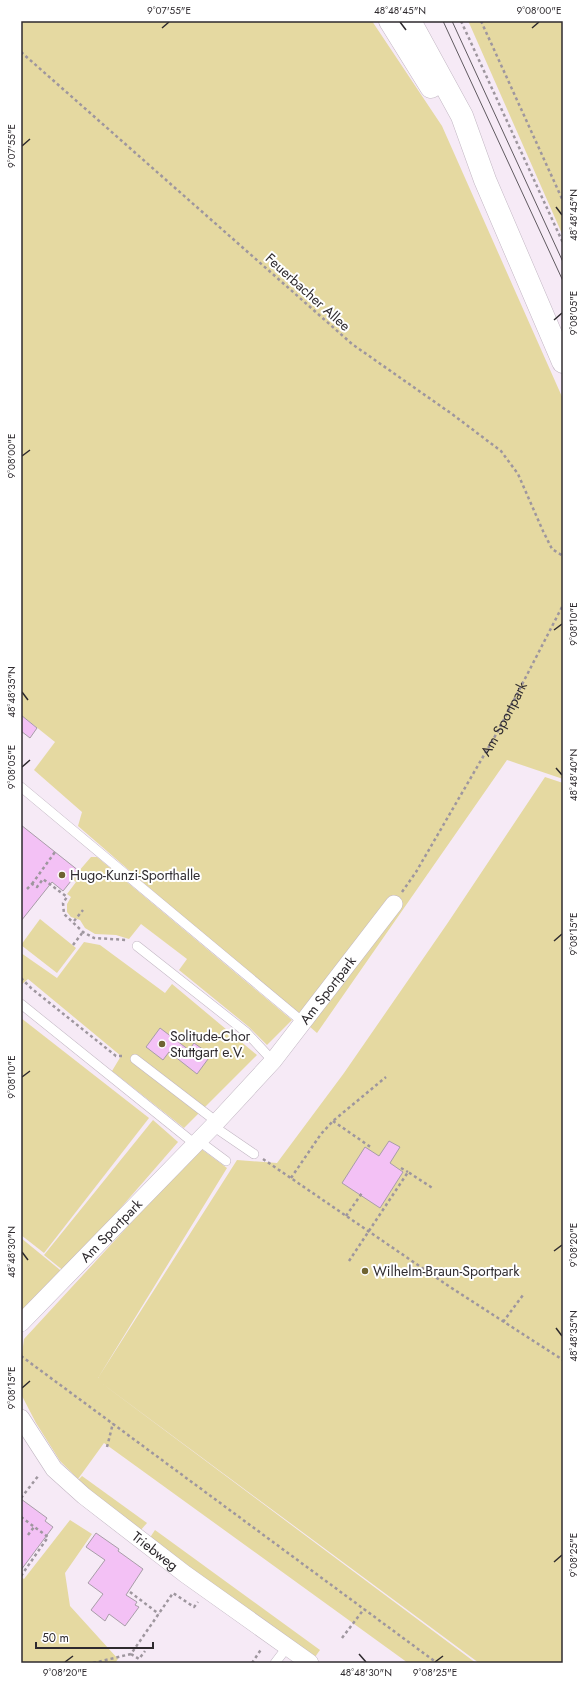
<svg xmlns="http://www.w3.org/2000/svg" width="584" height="1684" font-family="Jost,sans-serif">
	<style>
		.green { fill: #e5d9a1 }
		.building { fill: #f3c1f5; stroke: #a89da8 }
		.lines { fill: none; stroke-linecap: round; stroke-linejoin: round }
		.lane-casing { stroke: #c2b7c3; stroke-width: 10 }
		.street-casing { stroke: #c2b7c3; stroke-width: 18 }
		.primary-casing { stroke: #c2b7c3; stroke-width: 23 }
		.path { stroke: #9e969e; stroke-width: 2.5; stroke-dasharray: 3 3; stroke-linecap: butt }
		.lane { stroke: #fff; stroke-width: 9 }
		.street { stroke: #fff; stroke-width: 17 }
		.primary { stroke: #fff; stroke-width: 22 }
		.tram { stroke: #605a60; stroke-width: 1 }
		.ticks { fill: none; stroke: #2e2a2e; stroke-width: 1.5 }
		.poi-dot { fill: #6f6431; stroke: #fff; stroke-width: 1.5 }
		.labels { text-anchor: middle; stroke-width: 4; stroke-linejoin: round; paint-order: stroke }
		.street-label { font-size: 14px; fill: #2e2a2e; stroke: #fff }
		.poi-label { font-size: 14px; fill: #2e2a2e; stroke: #fff; text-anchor: start }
		.neatline { fill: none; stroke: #2e2a2e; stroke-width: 1.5 }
		.ticks-label { font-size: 10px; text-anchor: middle; fill: #2e2a2e }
	</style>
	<rect width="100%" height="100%" fill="#f6eaf6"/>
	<g class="green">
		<polygon points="21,21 372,21 442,126 563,399 563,779 507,760 317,1033 78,826 82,812 34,770 55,742 25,718 21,722"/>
		<polygon points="468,21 563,21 563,236 470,25"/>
		<polygon points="545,777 563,783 563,1663 479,1663 96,1379 476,1663 408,1663 104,1443 78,1479 60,1461 36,1423 21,1394 21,1361 24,1339 200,1148 227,1168 98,1378 237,1160 277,1163 344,1073 447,924"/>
		<polygon points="91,857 97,857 292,1020 267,1045 249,1027 179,970 187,959 141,924 129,939 116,935 95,934 85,928 80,920 71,917 67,912 67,904 71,897 67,894 76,882 72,879"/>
		<polygon points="40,919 76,948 57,973 21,945"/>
		<polygon points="84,942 100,945 165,993 172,984 257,1055 184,1128 112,1071 121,1056 28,979 21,985 21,953 57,978"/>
		<polygon points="21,1018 149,1118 44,1253 21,1235"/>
		<polygon points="153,1120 178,1142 65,1272 44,1255"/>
		<polygon points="21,1238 65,1274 21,1311"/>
		<polygon points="82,1476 147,1523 139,1532 75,1483"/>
		<polygon points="70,1520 92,1534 65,1573 70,1606 118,1659 115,1663 21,1663 21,1577 24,1579"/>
		<polygon points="155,1530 320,1650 315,1657 149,1539"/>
	</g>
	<g class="building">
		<polygon points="21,715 37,728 30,738 21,731"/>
		<polygon points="21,825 79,871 63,891 52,882 21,921"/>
		<polygon points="160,1028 189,1050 194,1043 211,1055 197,1074 169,1052 163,1060 146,1047"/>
		<polygon points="389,1141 400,1147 390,1163 403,1172 380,1208 342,1183 365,1147 379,1156"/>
		<polygon points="21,1499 47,1518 45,1521 53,1527 21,1570"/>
		<polygon points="96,1533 119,1549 118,1551 143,1569 126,1595 137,1602 135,1605 139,1607 125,1626 109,1614 105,1621 91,1610 103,1594 88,1583 105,1560 86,1547"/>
	</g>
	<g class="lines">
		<g class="lane-casing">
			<g id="lane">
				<polyline points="21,787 304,1023"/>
				<polyline points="137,946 246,1032 273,1061"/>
				<polyline points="21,1004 195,1144"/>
				<polyline points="135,1059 217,1122"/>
				<polyline points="213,1126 254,1154"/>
				<polyline points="199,1141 226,1161"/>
				<polyline points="275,1663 288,1646"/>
			</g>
		</g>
		<g class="street-casing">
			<g id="street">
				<path id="s2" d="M21,1323l192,-197 60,-65 121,-157"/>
				<path id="s3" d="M21,1418l33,51 30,27 101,78 125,89"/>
			</g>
		</g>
		<g class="primary-casing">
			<g id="primary">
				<polyline points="390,21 431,87"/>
				<polyline points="410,21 462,116 485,180 563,362"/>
			</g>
		</g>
		<g class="path">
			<polyline points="461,21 563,243"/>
			<polyline points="481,21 563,201"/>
			<polyline points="21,52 352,344 452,414 501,451 518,474 543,531 552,549 563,556"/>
			<polyline points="32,884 55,852"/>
			<polyline points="27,889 32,884 37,887 43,879 67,897 63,903 64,914 83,932 94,938 127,940"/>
			<path id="s1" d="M402,892l14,-20 82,-141 65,-126"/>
			<polyline points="74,921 83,910"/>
			<polyline points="73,945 83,932"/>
			<polyline points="21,978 31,988 116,1056 125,1056"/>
			<polyline points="333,1121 372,1148"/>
			<polyline points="263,1159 450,1287 563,1360"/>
			<polyline points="401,1168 408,1172"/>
			<polyline points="291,1178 321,1134 333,1121 386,1077"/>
			<polyline points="346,1216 362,1193"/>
			<polyline points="349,1261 408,1172 434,1189"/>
			<polyline points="503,1322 523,1295"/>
			<polyline points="21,1356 437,1663"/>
			<polyline points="107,1447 113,1423"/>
			<polyline points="21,1498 39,1475"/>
			<polyline points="21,1517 48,1537 21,1576"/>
			<polyline points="28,1535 34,1527"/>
			<polyline points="130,1592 159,1614"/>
			<polyline points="342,1638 364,1609"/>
			<polyline points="131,1654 139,1659 145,1651"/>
			<polyline points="93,1663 131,1654 173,1593 194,1607 198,1602"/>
			<polyline points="252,1663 262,1648"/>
		</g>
		<use href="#lane" class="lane"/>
		<use href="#street" class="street"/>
		<use href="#primary" class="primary"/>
		<g class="tram">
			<polyline points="443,21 563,281"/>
			<polyline points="452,21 563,262"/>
		</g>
	</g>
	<path class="ticks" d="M400,22l6,8M162,28l7,-6M532,28l7,-6M22,146l8,-7M556,207l6,8M554,320l8,-7M22,456l8,-6M554,630l8,-6M22,692l6,8M22,767l8,-7M556,768l6,7M554,941l8,-7M22,1077l8,-6M554,1251l8,-6M22,1252l6,8M556,1328l6,8M22,1388l8,-7M554,1562l8,-7M359,1654l7,8M65,1662l8,-6M435,1662l8,-6"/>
	<g class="poi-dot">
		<circle cx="62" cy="875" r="4"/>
		<circle cx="162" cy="1044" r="4"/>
		<circle cx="365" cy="1271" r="4"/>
	</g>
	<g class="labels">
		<g class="street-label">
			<text transform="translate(308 292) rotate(42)" y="5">Feuerbacher Allee</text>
			<text dy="5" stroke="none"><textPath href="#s1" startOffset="201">Am Sportpark</textPath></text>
			<text dy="5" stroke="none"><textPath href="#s2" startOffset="453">Am Sportpark</textPath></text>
			<text dy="5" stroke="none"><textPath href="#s2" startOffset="129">Am Sportpark</textPath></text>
			<text dy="5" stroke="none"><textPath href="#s3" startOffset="191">Triebweg</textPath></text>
		</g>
		<g class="poi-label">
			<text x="70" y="880">Hugo-Kunzi-Sporthalle</text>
			<text x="170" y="1041">Solitude-Chor<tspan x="170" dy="16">Stuttgart e.V.</tspan></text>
			<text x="373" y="1276">Wilhelm-Braun-Sportpark</text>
		</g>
	</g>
	<rect width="584" height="1684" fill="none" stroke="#ffffff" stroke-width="44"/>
	<path d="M36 1642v6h117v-6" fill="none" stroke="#2e2a2e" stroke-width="2"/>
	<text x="42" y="1642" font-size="12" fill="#2e2a2e" stroke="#ffffff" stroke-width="3" paint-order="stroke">50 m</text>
	<rect x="22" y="22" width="540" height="1640" class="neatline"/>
	<g class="ticks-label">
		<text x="169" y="14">9°07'55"E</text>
		<text x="400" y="14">48°48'45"N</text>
		<text x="539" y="14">9°08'00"E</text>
		<text transform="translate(11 146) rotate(-90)" y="4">9°07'55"E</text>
		<text transform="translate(573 215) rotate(-90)" y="4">48°48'45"N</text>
		<text transform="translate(573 313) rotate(-90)" y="4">9°08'05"E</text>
		<text transform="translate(11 456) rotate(-90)" y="4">9°08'00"E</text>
		<text transform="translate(573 624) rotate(-90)" y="4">9°08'10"E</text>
		<text transform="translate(11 692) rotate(-90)" y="4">48°48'35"N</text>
		<text transform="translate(11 767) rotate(-90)" y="4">9°08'05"E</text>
		<text transform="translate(573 775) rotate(-90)" y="4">48°48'40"N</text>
		<text transform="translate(573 934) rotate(-90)" y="4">9°08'15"E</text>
		<text transform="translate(11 1077) rotate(-90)" y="4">9°08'10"E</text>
		<text transform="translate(573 1245) rotate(-90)" y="4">9°08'20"E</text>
		<text transform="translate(11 1252) rotate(-90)" y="4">48°48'30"N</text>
		<text transform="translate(573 1336) rotate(-90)" y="4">48°48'35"N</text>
		<text transform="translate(11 1388) rotate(-90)" y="4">9°08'15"E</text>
		<text transform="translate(573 1555) rotate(-90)" y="4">9°08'25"E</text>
		<text x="65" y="1676">9°08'20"E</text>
		<text x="366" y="1676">48°48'30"N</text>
		<text x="435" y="1676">9°08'25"E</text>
	</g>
</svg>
